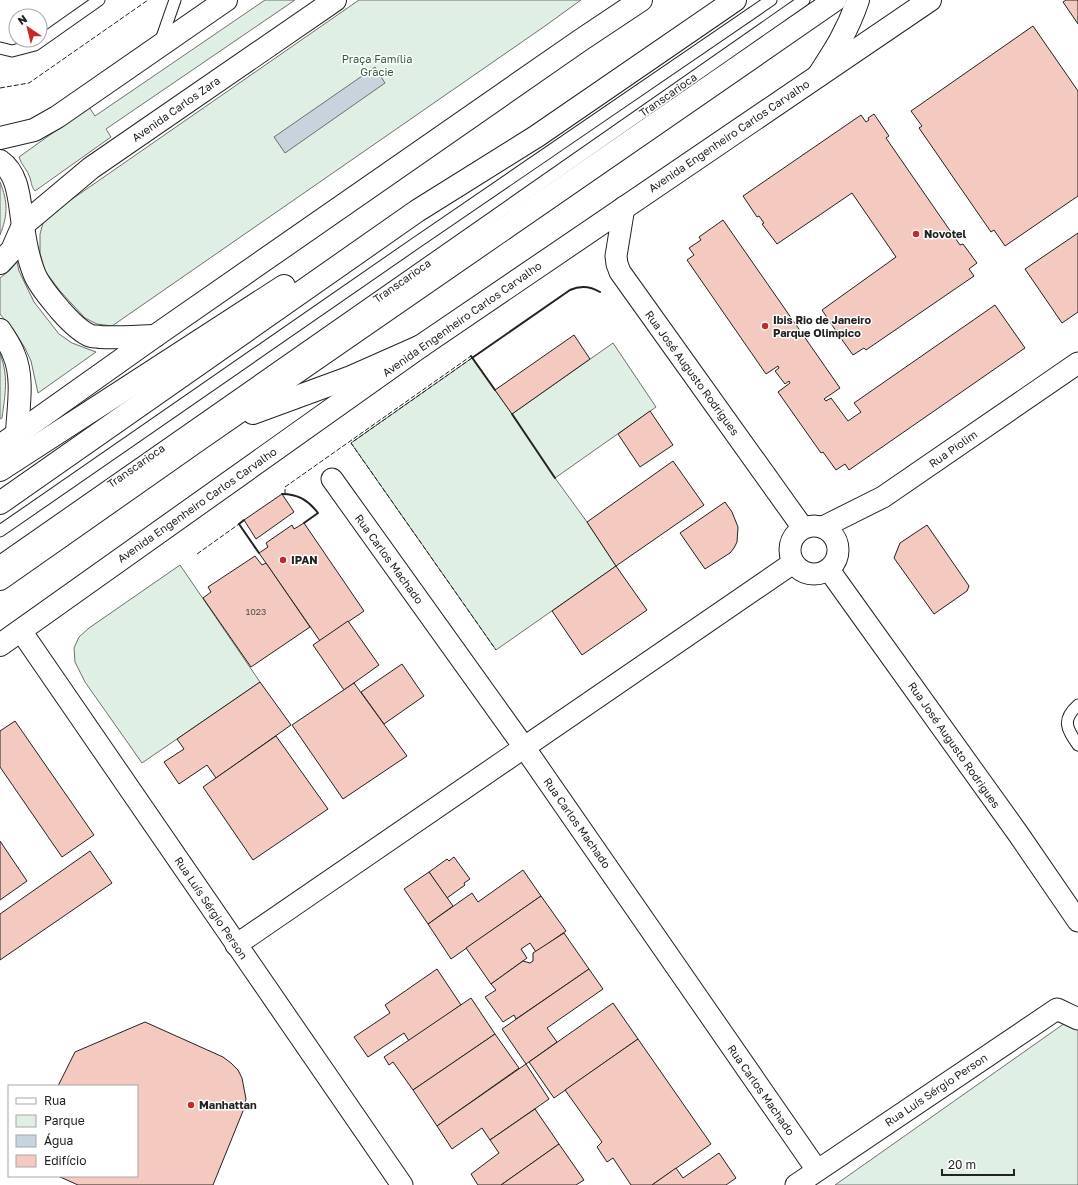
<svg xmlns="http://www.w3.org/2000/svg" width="1078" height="1185" font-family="'Golos Text',sans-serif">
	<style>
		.green { fill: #e0efe3; stroke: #6f6f6f }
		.water { fill: #c7d3dd; stroke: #6f6f6f }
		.building { fill: #f3c9c0; stroke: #222 }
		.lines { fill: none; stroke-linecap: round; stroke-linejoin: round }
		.lane-casing { stroke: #222; stroke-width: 13 }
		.street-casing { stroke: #222; stroke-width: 23 }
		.secondary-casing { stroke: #222; stroke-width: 24 }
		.primary-casing { stroke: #222; stroke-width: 24 }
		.highway-casing { stroke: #222; stroke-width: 24 }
		.lane { stroke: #fff; stroke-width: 11 }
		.street { stroke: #fff; stroke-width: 21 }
		.secondary { stroke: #fff; stroke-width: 22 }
		.primary { stroke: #fff; stroke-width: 22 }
		.highway { stroke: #fff; stroke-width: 22 }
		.fence { stroke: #222; stroke-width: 1; stroke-dasharray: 5 2; stroke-linecap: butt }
		.wall { stroke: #222; stroke-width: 2 }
		.poi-dot { fill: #c62828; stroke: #fff; stroke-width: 1.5 }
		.labels { text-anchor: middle; stroke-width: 3; stroke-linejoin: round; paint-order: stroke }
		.number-label { font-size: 9px; fill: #564c4a }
		.park-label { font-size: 11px; fill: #2f5e38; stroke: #fff }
		.street-label { font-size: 11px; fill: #222; stroke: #fff }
		.poi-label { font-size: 11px; font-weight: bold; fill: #222; stroke: #fff; text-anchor: start }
	</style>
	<rect width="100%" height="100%" fill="#fff"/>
	<g class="green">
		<path d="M265,0h30l-189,129 5,8 -76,54c-4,-5 -3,-7 -5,-13 -2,-8 -9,-13 -11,-21l70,-50 6,9z"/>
		<polygon points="359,0 581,0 545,26 112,326 97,324 85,318 60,291 45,271 40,253 40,234 43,223 52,213"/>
		<path d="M0,182c8,20 8,33 0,53z"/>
		<polygon points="17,262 19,271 34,302 59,334 72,343 96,352 38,393 31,361 25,348 16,334 0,314 0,278 10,270"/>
		<polygon points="613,343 656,407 555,478 587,522 616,566 496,650 351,443 472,358 512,414"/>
		<path d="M0,354c9,22 5,41 2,64l-2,1z"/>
		<polygon points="180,565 260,682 142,763 85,682 75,662 74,648 79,637 89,628"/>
		<polygon points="1078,1009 1078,1185 835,1185 1065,1023"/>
	</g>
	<polygon class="water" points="375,67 385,83 285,153 274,137"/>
	<g class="building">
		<polygon points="1066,0 1078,0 1078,24 1063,2"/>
		<polygon points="1033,26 1078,91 1078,196 1005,246 994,230 991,232 919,128 922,126 911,111"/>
		<polygon points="874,114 889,136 886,138 960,245 963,244 977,263 969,269 974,276 866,350 864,348 853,355 840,337 842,335 838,330 836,331 822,310 896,257 852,193 777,244 762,224 764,223 759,216 757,217 743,196 861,115 866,122 869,120 868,118"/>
		<polygon points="723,220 840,388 824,399 826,401 831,398 848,421 861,412 854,403 995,305 1025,348 849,470 845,464 836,470 823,452 821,453 778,392 790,383 789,381 785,384 775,371 779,368 778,366 766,374 687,260 694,255 689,248 701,240 699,237"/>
		<polygon points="1078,233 1078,312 1062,323 1025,269"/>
		<polygon points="574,335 590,359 512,414 495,390"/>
		<polygon points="650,411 673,445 640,467 618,434"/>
		<polygon points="673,461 704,505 616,566 587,522"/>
		<polygon points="282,494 294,512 256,539 244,520"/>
		<polygon points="725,502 732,512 738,527 737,542 734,548 730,553 705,569 680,533"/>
		<polygon points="304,523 364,611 320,641 259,553 268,547 266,543 292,525 294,529"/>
		<polygon points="927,525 969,586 967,591 934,614 894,558 900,543"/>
		<polygon points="255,556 262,565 266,563 310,627 251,667 203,598 211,592 208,587"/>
		<polygon points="616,566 647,610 582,655 552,611"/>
		<polygon points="348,621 379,665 344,690 313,645"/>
		<polygon points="402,664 424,696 384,724 361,692"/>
		<polygon points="260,682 291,725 216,778 207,765 179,784 164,762 184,749 177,739"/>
		<polygon points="354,683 407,756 343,799 292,725"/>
		<polygon points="15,721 94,835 62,857 0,767 0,731"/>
		<polygon points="276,736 328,809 253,860 203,787"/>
		<polygon points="0,841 27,881 0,900"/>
		<polygon points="90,851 112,883 0,960 0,914"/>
		<polygon points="454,857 470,879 464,883 465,885 447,898 429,872 447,859 449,861"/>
		<polygon points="523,870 541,896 451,959 428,924 472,893 478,902"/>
		<polygon points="429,872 453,906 428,924 404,889"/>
		<polygon points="541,896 566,931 536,952 530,943 521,949 527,958 491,984 466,948"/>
		<polygon points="564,933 589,969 516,1019 514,1015 503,1022 485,997 496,990 491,984 523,961 530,963 533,961 533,953"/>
		<polygon points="437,969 461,1005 409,1041 404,1033 368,1057 354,1037 390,1013 385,1005"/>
		<polygon points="589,969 603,989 547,1028 557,1042 526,1064 502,1029"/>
		<polygon points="471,998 495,1034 413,1090 393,1062 389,1065 384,1057"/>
		<polygon points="613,1003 638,1039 554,1098 529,1062"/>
		<polygon points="145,1022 223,1057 231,1063 238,1070 242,1078 246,1099 243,1111 213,1185 78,1185 58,1176 137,1176 137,1086 58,1086 75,1052"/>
		<polygon points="495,1034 519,1068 437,1126 413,1090"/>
		<polygon points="638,1039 711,1144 652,1185 631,1185 613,1158 607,1162 597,1147 602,1142 565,1090"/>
		<polygon points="526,1064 549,1099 490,1140 482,1128 452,1149 437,1126"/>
		<polygon points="535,1109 559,1144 501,1185 478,1185 471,1174 499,1153 490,1140"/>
		<polygon points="559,1144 584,1180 576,1185 501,1185"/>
		<polygon points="719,1153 736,1178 726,1185 652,1185 676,1168 683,1178"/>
	</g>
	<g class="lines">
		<g class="lane-casing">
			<g id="lane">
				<polyline points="160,43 175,0"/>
				<polyline points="0,48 12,51 35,45 99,0"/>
				<polyline points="0,531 413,245 771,0"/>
				<polyline points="0,561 804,0"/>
				<path d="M1078,705c-17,15 -11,24 0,40"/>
			</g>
		</g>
		<g class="street-casing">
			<g id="street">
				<polyline points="624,207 616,256 617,264 620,272 803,528"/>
				<polyline points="332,479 524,747 817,1170"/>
				<circle cx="814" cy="550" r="24"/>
				<polyline points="823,527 883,497 1078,363"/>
				<polyline points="829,570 1019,835 1078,921"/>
				<polyline points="21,631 402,1185"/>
				<polyline points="236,945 793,563"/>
				<polyline points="796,1185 1057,1009 1078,1019"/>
			</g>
		</g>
		<g class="secondary-casing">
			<g id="secondary">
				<polyline points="0,138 34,130 57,117 226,0"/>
				<path d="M0,161c20,14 19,42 23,64 2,16 5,33 11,48 5,13 17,26 26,37 7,8 20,22 31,26 2,1 6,0 9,1 18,1 36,0 55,-1"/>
				<polyline points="0,263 12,250 23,225 91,168 335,0"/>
				<path d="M0,330c5,8 11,16 14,25 10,23 4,54 3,78"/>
			</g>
		</g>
		<g class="primary-casing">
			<g id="primary">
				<polyline points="0,446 155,336 581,40 641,0"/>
				<polyline points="0,645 421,346 930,0"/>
			</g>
		</g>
		<g class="highway-casing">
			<g id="highway">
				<path d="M818,76c17,-26 30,-46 40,-76"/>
				<polyline points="253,413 351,377 421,346"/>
				<polyline points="0,470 284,286"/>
				<polyline points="0,503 417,211 537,136 735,0"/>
				<polyline points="0,579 201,438 835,0"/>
			</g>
		</g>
		<use href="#lane" class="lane"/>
		<use href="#street" class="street"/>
		<use href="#secondary" class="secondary"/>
		<use href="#primary" class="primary"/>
		<use href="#highway" class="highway"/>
		<g class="fence">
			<polyline points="0,88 29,83 148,0"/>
			<polyline points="472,358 351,443 496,650"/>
			<polyline points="285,494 285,487 471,356"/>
			<polyline points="197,554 239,524"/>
		</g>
		<g class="wall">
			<polyline points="471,356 495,390"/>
			<path d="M472,358l98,-68c11,-5 20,-4 30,2"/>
			<polyline points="512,414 555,478"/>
			<path d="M282,494c16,0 26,6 36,19l-14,10"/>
			<polyline points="244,520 239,524 259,553"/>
		</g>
	</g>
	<g class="poi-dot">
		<circle cx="916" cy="234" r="4"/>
		<circle cx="765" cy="326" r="4"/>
		<circle cx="283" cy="560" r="4"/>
		<circle cx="191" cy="1105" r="4"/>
	</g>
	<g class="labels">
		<g class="number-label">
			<text x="256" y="615">1023</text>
		</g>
		<g class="park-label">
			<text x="377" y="63">Praça Família<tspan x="377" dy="13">Gracie</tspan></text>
		</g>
		<g class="street-label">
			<text transform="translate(668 95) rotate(-35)" y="4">Transcarioca</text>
			<text transform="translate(176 109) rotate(-35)" y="4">Avenida Carlos Zara</text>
			<text transform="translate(729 136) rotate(-34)" y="4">Avenida Engenheiro Carlos Carvalho</text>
			<text transform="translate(402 281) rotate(-35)" y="4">Transcarioca</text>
			<text transform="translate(462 319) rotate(-35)" y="4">Avenida Engenheiro Carlos Carvalho</text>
			<text transform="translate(692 373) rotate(54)" y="4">Rua José Augusto Rodrigues</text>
			<text transform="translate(953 449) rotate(-35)" y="4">Rua Piolim</text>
			<text transform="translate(136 466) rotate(-35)" y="4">Transcarioca</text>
			<text transform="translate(197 505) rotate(-35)" y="4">Avenida Engenheiro Carlos Carvalho</text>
			<text transform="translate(389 559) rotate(54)" y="4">Rua Carlos Machado</text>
			<text transform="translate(954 745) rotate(55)" y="4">Rua José Augusto Rodrigues</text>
			<text transform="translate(577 823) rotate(55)" y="4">Rua Carlos Machado</text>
			<text transform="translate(211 908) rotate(56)" y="4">Rua Luís Sérgio Person</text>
			<text transform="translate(761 1090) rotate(55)" y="4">Rua Carlos Machado</text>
			<text transform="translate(936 1090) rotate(-34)" y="4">Rua Luís Sérgio Person</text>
		</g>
		<g class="poi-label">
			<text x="924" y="238">Novotel</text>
			<text x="773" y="324">Ibis Rio de Janeiro<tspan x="773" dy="13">Parque Olimpico</tspan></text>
			<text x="291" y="564">IPAN</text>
			<text x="199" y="1109">Manhattan</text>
		</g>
	</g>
	<rect x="8" y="1085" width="130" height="92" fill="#ffffff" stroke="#a7a7a7"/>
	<rect x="16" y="1098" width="20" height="6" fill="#ffffff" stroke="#a7a7a7"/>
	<text x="44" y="1105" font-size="12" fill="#222222">Rua</text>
	<rect x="16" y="1115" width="20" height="12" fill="#e0efe3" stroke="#a7a7a7"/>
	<text x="44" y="1125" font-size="12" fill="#222222">Parque</text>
	<rect x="16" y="1135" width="20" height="12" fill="#c7d3dd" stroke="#a7a7a7"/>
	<text x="44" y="1145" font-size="12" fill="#222222">Água</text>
	<rect x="16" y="1155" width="20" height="12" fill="#f3c9c0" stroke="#a7a7a7"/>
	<text x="44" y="1165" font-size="12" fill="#222222">Edifício</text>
	<g transform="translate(28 28) rotate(325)"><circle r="19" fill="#ffffff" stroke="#a7a7a7"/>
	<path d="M0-3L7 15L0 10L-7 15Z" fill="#c62828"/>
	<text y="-6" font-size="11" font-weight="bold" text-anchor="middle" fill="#222222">N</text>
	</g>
	<path d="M942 1169v6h72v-6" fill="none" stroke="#222222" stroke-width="2"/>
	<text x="948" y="1169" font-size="12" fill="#222222" stroke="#ffffff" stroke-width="3" paint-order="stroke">20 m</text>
</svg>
